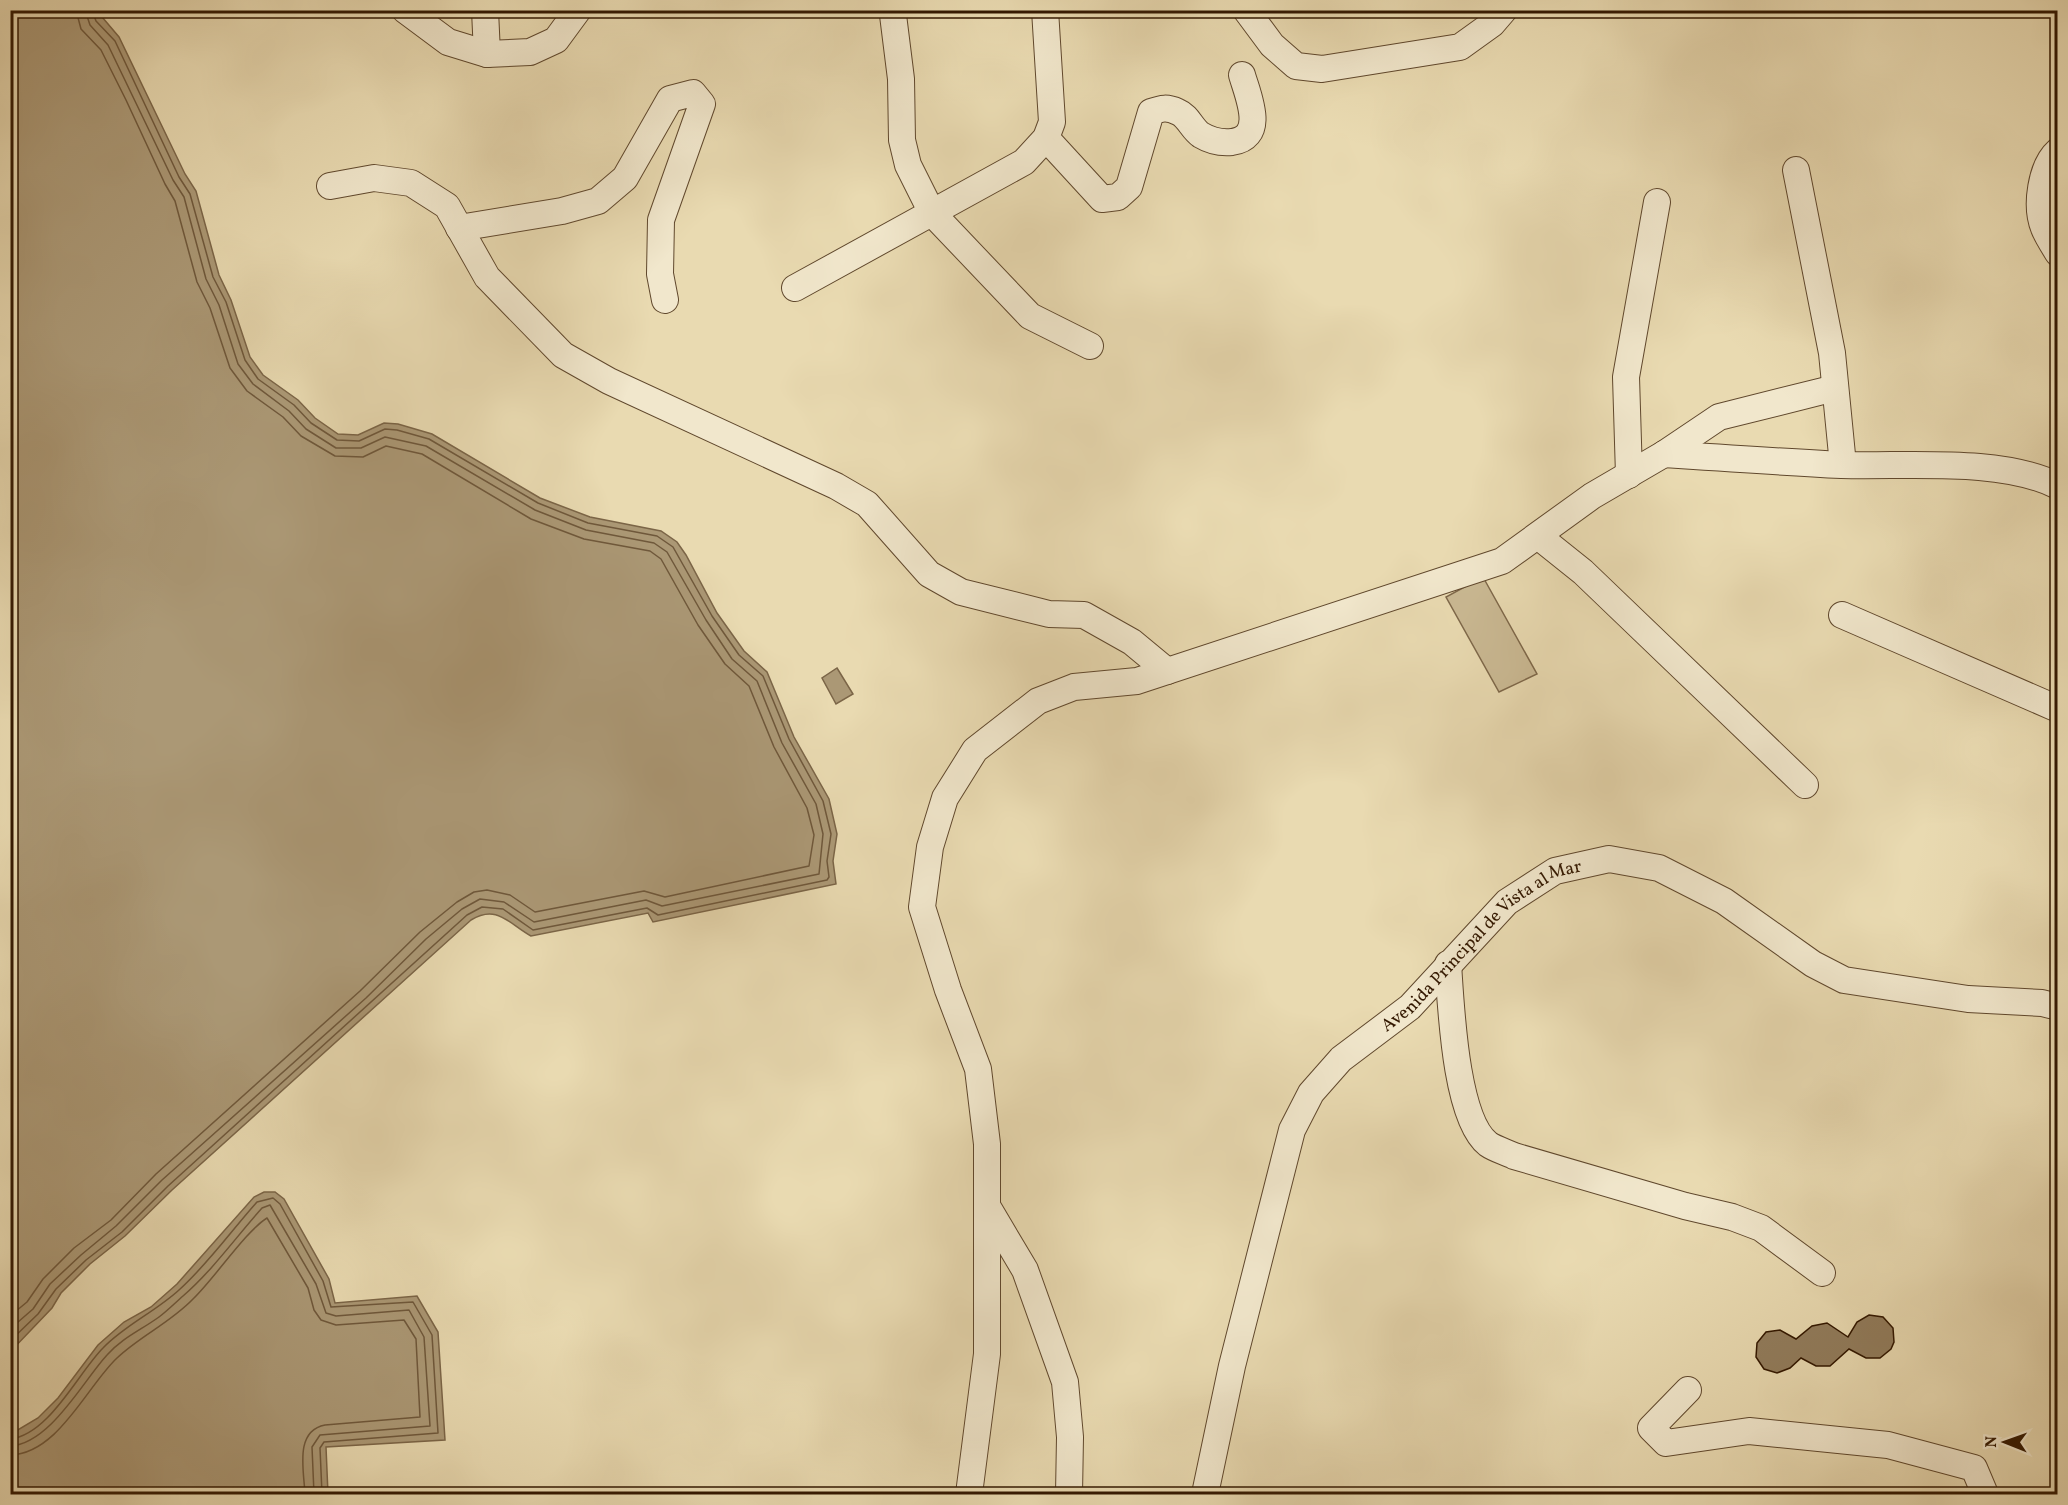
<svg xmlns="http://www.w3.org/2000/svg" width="2068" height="1505" font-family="Vollkorn,serif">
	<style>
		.green { fill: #cab993; stroke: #7e684a; stroke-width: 1.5 }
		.water { fill: #ab9875; stroke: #7b6547; stroke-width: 1.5 }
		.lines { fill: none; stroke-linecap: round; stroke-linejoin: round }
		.shore { stroke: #6f583b; stroke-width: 1.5 }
		.building { fill: #927d5d; stroke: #331801; stroke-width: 1.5 }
		.minor-casing { stroke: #60482d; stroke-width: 28 }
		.minor { stroke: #f1e7cc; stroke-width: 26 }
		.labels { text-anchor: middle; stroke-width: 4.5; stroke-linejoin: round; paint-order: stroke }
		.street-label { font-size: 18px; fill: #331801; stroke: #f1e7cc }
	</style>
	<rect width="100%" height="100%" fill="#e9dab1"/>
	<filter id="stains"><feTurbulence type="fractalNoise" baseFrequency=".00333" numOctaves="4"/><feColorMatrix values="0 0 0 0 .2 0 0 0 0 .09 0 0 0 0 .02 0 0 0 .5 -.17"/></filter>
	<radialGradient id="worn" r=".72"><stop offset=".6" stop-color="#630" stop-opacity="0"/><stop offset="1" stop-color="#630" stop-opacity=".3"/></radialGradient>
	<polygon class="green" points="1483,577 1537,674 1499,692 1446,597"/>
	<g class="water">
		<path d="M11,10l86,1 22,26 66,137 11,17 23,84 12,25 19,57 13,18 35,25 17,18 23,16 20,1 26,-12 14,1 34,10 108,64 50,19 71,14 16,11 9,13 31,58 27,38 23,21 27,65 35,62 8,35 -4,27 3,23 -183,38 -5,-9 -117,23c-23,-13 -34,-32 -60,-16l-299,270 -47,46 -35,28 -29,29 -9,15 -41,43z"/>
		<polygon points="837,668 853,694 836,704 822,678"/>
		<polygon points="264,1192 275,1192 284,1199 329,1279 335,1303 417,1296 438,1332 445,1440 326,1447 328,1494 11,1494 11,1434 38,1418 58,1398 98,1345 124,1322 151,1307 177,1284 254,1197"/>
	</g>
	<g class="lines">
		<g class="shore">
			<polyline points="10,1316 27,1302 43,1279 74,1248 111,1220 156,1174 360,991 420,932 457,902 474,892 487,890 510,895 535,912 644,891 665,897 809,866 814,835 807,808 774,747 749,686 725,664 698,625 661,559 650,551 584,539 531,519 422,454 386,446 363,457 335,456 301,436 283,417 247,391 230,368 210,308 197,282 175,201 165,184 126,100 101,50 81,29 76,10"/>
			<polyline points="10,1329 33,1309 50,1284 81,1255 116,1226 162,1180 366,998 426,939 462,909 480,899 504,902 534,922 646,900 662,906 819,874 823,834 816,804 782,743 757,681 732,659 706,620 667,552 654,543 586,530 535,510 426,446 385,437 361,448 336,448 306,429 289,411 253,384 238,364 219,305 206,279 184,197 173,180 108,45 90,25 85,10"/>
			<polyline points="10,1341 38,1314 56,1289 86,1260 122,1232 168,1186 467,915 482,907 503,909 533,930 647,908 658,915 827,880 829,877 827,861 831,834 823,801 789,739 763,676 739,655 712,616 673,547 657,536 588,523 538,503 429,439 397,430 385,429 359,441 337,440 311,423 294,405 258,379 245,360 226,302 213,277 190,194 179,177 115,41 96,21 92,10"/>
			<path d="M10,1439c39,-4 68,-66 93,-91 22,-23 52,-36 76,-58 29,-26 52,-59 78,-88l16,-4 7,6 43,77 8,26 82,-5 19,33 6,98 -114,9 -4,6 2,46"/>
			<path d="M10,1446c40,-2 73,-65 97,-91 15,-17 34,-25 52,-38 8,-6 16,-14 24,-21 29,-25 53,-59 79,-88l8,-3 46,79 10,29 10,3 73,-6 15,27 6,89 -110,9 -8,12 2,47"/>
			<path d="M10,1455c48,-1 77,-69 107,-97 23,-22 53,-35 76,-59 21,-20 53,-68 74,-81l41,70 6,22 7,10 15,5 68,-5 12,19 4,78 -95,8c-31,6 -21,46 -20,69"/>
		</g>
	</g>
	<polygon class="building" points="1869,1315 1883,1317 1893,1328 1894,1342 1891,1349 1880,1358 1866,1358 1849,1349 1830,1366 1816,1366 1801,1358 1790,1368 1777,1373 1764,1369 1756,1357 1757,1343 1766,1332 1780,1330 1796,1339 1812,1326 1827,1323 1848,1337 1857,1322"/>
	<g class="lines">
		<g class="minor-casing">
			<g id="minor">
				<polyline points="405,10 448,42 487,54 530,52 556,40 578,10"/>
				<polyline points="485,10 487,54"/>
				<polyline points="1246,10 1272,45 1296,66 1322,69 1460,47 1492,24 1504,10"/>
				<polyline points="893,15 901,79 902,140 908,165 932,213 1030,316 1090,346"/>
				<path d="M1046,138l56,61 16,-2 11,-10 22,-75c11,-4 16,-5 27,0 10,4 14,17 23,23 10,6 21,8 31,7 35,-5 16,-46 10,-67"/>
				<path d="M2058,151c-17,15 -23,55 -14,77 3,8 9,17 14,25"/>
				<polyline points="1796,170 1832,353 1843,465"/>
				<polyline points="330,186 374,178 411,183 447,206 487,277 563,355 609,381 836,486 867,504 929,574 961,592 1049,614 1084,615 1132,642 1167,671"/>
				<polyline points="459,228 562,211 598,201 625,178 670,99 693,93 702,104 661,220 660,274 665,300"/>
				<polyline points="795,288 1024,162 1046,138 1052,122 1045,10"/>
				<path d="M1664,454c60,4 119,8 178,11 64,2 159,-8 216,21"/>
				<polyline points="1629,475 1626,377 1657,202"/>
				<polyline points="1538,536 1583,572 1805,785"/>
				<polyline points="1842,615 2058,709"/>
				<path d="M1448,964c3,41 7,154 40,180 7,5 18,8 26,12l171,50 47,11 29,11 61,45"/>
				<polyline points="987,1206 1025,1270 1065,1382 1070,1437 1069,1494"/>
				<polyline points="1688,1390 1651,1428 1666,1443 1749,1431 1888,1445 1974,1468 1985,1494"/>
				<polyline points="969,1494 987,1354 987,1144 978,1069 948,990 922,907 930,847 945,798 975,750 1038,701 1074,687 1137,681 1502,561 1592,496 1664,454 1719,417 1835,388"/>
				<path id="s1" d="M1205,1494l27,-128 60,-236 19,-37 30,-34 69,-52 97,-105 48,-31 54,-12 50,9 65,33 89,63 31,16 124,19 74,4 16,4"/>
			</g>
		</g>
		<use href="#minor" class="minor"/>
	</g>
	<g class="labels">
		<g class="street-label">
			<text dy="6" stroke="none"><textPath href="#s1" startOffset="644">Avenida Principal de Vista al Mar</textPath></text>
		</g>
	</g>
	<rect width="2068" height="1505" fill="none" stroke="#e9dab1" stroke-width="36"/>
	<rect x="12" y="12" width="2044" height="1481" fill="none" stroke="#331801" stroke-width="3"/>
	<rect x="18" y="18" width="2032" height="1469" fill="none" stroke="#331801" stroke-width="1.5"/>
	<g transform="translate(2005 1442) rotate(271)" stroke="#f1e7cc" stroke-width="4.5" paint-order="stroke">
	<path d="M0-4.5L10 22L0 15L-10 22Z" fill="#331801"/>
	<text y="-9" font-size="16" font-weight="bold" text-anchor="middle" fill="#331801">N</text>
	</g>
	<rect width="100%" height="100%" filter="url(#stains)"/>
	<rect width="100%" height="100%" fill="url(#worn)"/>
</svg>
